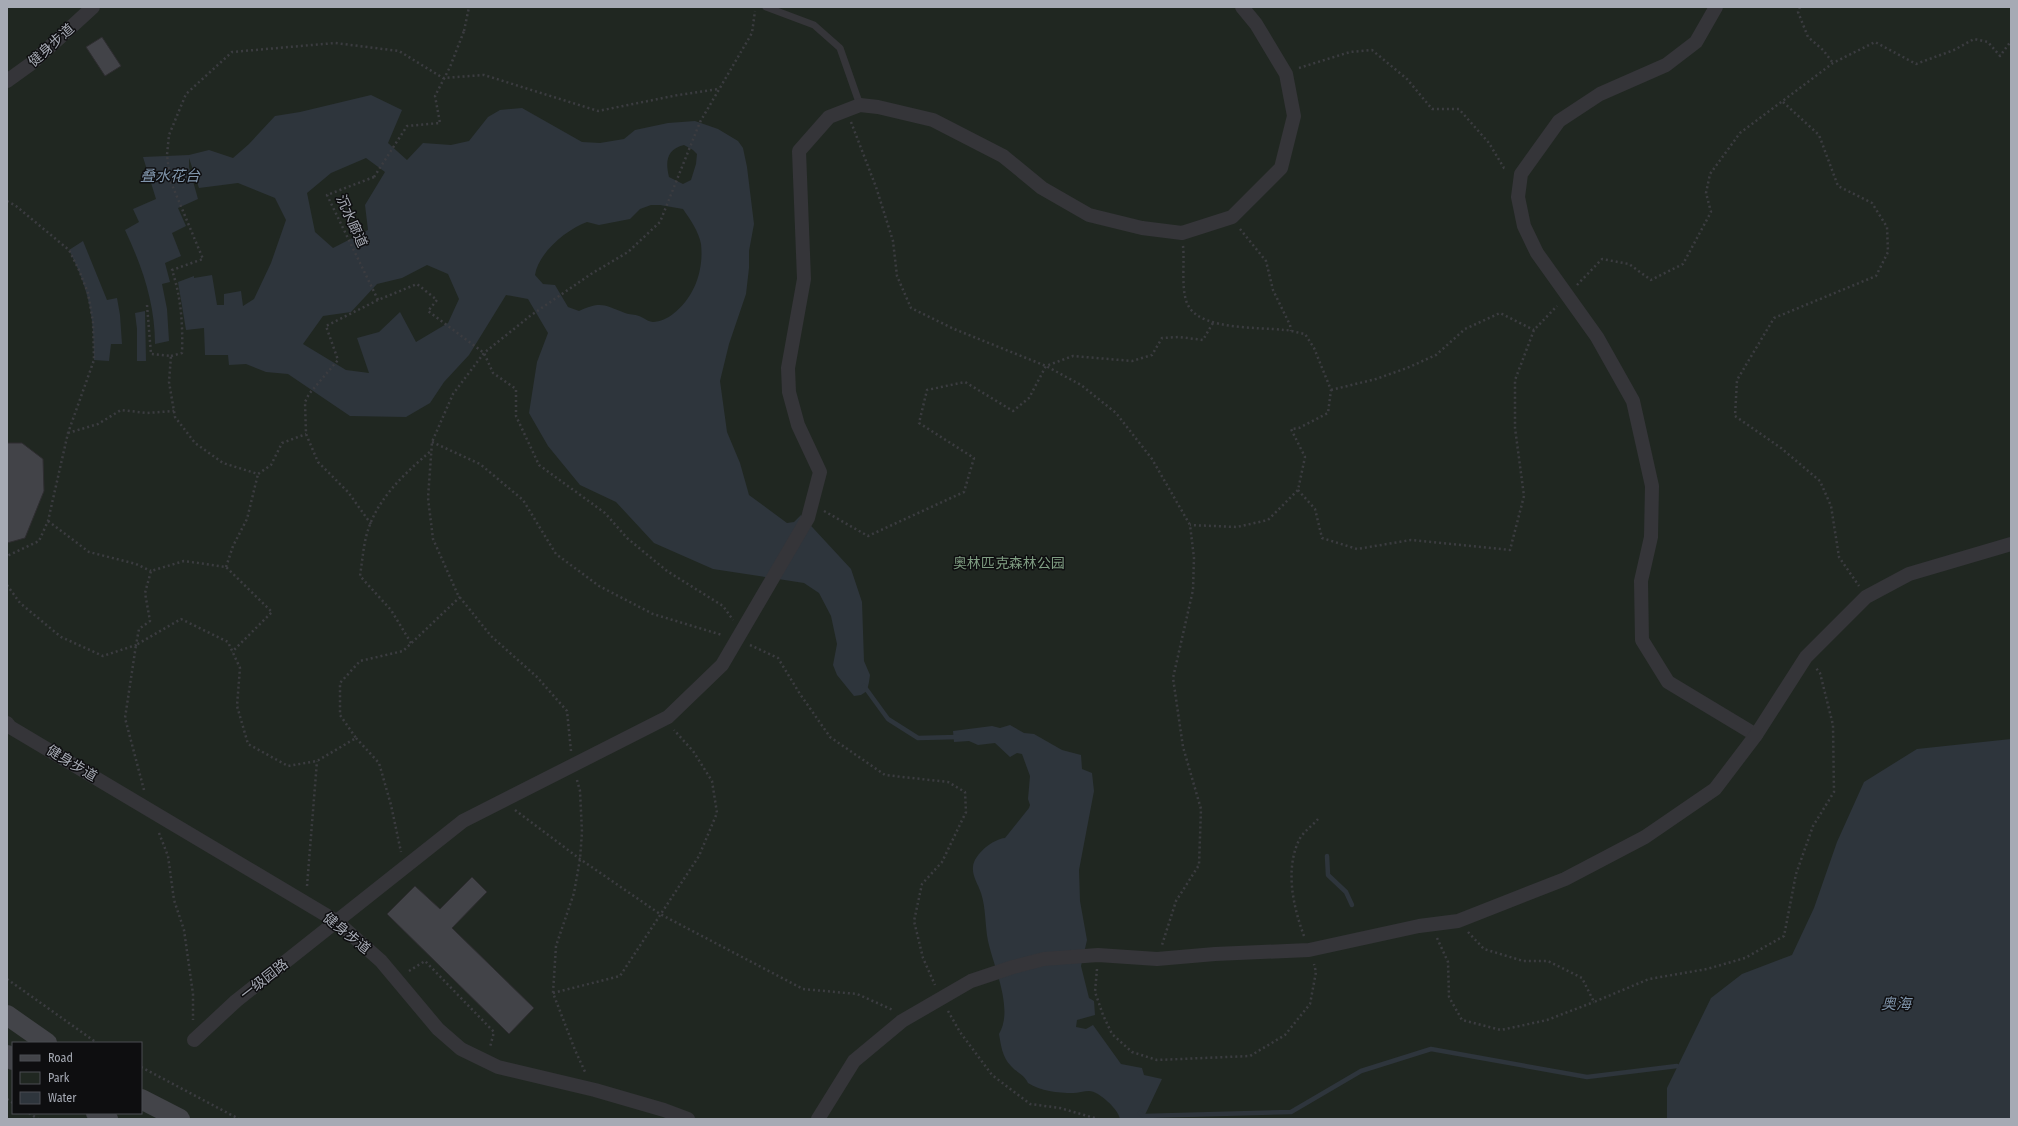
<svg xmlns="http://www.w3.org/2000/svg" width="2018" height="1126" font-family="'Fira Sans Condensed','Noto Sans SC',sans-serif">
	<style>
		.green { fill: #202721; fill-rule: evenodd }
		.water { fill: #2e353c; fill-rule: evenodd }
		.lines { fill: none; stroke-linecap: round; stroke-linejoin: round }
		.stream { stroke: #2e353c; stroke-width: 4.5 }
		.building { fill: #424348; stroke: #2e2d30 }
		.path { stroke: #3b3c40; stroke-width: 2.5; stroke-dasharray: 2 3; stroke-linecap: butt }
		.lane { stroke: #353539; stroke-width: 7 }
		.street { stroke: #353539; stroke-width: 14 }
		.secondary { stroke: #434449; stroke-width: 20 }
		.path-bridge { stroke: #3b3c40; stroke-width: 2.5; stroke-dasharray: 2 3; stroke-linecap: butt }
		.labels { text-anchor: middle; stroke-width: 3; stroke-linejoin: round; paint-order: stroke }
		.street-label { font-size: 14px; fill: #a6aab4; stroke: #0e0e10 }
		.park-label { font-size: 14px; fill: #7f9d82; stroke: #0e0e10 }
		.water-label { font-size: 15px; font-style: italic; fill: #8095ab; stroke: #0e0e10 }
	</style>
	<rect width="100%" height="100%" fill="#131315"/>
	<path class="green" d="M7,7h2004v1112h-2004zM13,1043h128v70h-128z"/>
	<g class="water">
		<path d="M371,95l31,15 -14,33 19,17 16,-17 28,2 18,-4 19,-24 12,-7 22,-2 60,34 18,1 24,-4 11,-9 33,-7 27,-2 23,8 20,12 5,7 4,19 7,57 -5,27v17l-3,26 -17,50 -9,37 7,51 13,31 9,32 38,28 7,-1 7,-7 50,54 11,33 2,59 6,14 -1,7 -2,9 -6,4 -7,1 -17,-21 -4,-10 4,-21 -6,-28 -12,-23 -15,-10 -91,-14 -59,-26 -38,-41 -36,-17 -32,-39 -19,-33 8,-51 11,-29 -20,-34 -22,-4 -37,60 -25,27 -14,21 -24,14 -56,-1 -62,-42 -22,-2 -20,-8 -17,1 -1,-10h-23l-1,-27 -18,2 -8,-48 16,-6v2l18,-3 5,30h7v-11l17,-3 2,15 11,-7 17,-36 15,-43 -11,-22 -37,-15 -39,5 -10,-30v9l9,32 -20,9 8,18 -14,7 9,23 -16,7 5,19 -8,2 5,25 2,32 -14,3c0,-41 -13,-78 -30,-114l14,-8 -6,-13 23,-10 -13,-42 46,-2 20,-5 24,8 16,-14 26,-28 25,-4zM684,145l9,5 4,4 -1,10 -5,16 -8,4 -14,-7c-4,-16 -2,-28 15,-32zM366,158l19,14 -20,33 3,25 -35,18 -18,-16 -8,-39 24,-20zM651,205h9l23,4c7,10 16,23 18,35 3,27 -7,54 -28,70 -5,4 -13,8 -20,8 -4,0 -9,-4 -14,-6 -4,-2 -10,-1 -14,-3 -21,-8 -24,-12 -46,-2l-11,-4 -13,-22 -12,-1 -8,-9c3,-22 32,-46 52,-53l12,3 31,-6 10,-10zM427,265l21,9 11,25 -11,24 -32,19 -16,-30 -21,20 -22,6 12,35 -23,-3 -43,-26 20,-28 28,-4 26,-28 25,-6z"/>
		<path d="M83,241l24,59 10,-2 3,17 2,29h-11l-2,17 -15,-1c0,-45 -5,-70 -25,-110z"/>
		<polygon points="145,311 146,361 137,361 137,329 135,313"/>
		<path d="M1010,725l14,8 10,1 28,16 19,5 1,14 10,4 2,18 -15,79 1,31 7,39 -6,26 8,32 5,3 1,14 -18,5 -1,7 10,2 7,-4 28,39 21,4 2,7 18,4 -19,40h-23c-1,-9 -21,-28 -31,-28 -5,0 -11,2 -16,2 -16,0 -32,-2 -45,-10 -4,-9 -11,-10 -17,-17 -9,-9 -10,-21 -12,-32 15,-25 -5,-66 -11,-93 -3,-15 -2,-33 -7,-48 -3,-9 -9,-17 -8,-26 1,-13 20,-28 32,-29l24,-30 1,-3 -2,-6 2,-23 -8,-22 -5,-1 -7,4 -15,-14 -17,2 -9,-4 -15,1 -1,-11 39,-5 8,2z"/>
		<polygon points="2011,739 2011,1119 1667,1119 1667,1088 1711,998 1742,974 1792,955 1814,908 1837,842 1864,782 1917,749"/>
	</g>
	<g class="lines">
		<g class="stream">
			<polyline points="864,686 888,719 918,738 958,737"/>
			<polyline points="1327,856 1328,875 1346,892 1352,905"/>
			<polyline points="1140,1113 1144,1116 1291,1112 1361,1071 1431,1049 1587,1077 1677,1066"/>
		</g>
	</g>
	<g class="building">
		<polygon points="102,37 121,66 105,76 86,47"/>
		<polygon points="7,443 22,443 43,459 44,491 25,538 7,543"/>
		<polygon points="472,877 487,892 452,928 534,1008 509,1034 387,914 415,886 440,909"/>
	</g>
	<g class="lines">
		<g class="path">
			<polyline points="1800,7 1798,12 1808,37 1823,50 1833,63"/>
			<polyline points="464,31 469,7"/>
			<polyline points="1299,68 1350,52 1372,50 1407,79 1432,109 1459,109 1489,143 1504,168 1507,169"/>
			<polyline points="1783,102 1819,135 1838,186 1872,203 1887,227 1888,252 1876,276 1774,318 1737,380 1735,416 1781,448 1820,481 1831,506 1839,557 1859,586"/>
			<polyline points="851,122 876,187 893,241 897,276 911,308 954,329 1046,366 1081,385 1116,413 1152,459 1190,525 1194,558 1193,590 1173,678 1183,747 1201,809 1199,865 1176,901 1162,945"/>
			<polyline points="374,177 327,195 378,300"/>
			<polyline points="7,201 16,206 69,250 79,270 88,293 93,322 94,360 68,433 48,521 39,541 7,556"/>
			<polyline points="1240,229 1266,261 1273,290 1290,325 1291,331"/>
			<path d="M1183,246c2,16 -3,47 6,61 14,23 70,20 95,23 7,0 14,3 21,4l9,14 17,42 -3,23 -29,15 -8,1 14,28 -7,33 -30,30 -31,7 -47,-2"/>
			<polyline points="1577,285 1602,259 1629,264 1651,280 1683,264 1711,212 1706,193 1710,174 1740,133 1833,63 1875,42 1916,64 1954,50 1974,39 1988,42 2000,56 2011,41"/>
			<polyline points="147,305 151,354 171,356 169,382 175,417 195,443 223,463 258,474 271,465 282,443 306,434"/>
			<path d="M171,356l11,-3c1,-29 -1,-56 -10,-83l31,-11 -33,-79 -3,-25 2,-20 17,-41 46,-42 103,-9 64,8 44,27 41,-3 114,36 80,-16 41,-6"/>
			<polyline points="1331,390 1376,379 1407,368 1436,355 1465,329 1500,313 1534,330"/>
			<polyline points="68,433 98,424 121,410 147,413 174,411"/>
			<polyline points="432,442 480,464 523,500 556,554 599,586 653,614 722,635"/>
			<polyline points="1298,490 1315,509 1322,538 1357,549 1411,540 1510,550 1524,496 1515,428 1515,380 1534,330 1557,306"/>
			<polyline points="824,511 868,536 964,492 974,458 919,423 927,390 965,382 1013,411 1029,398 1046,366 1054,363 1073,356 1132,361 1152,355 1162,338 1179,337 1203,340 1214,321"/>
			<polyline points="48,521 89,552 136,564 151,571"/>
			<polyline points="371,524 348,492 318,462 306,434 305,402 309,394 338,360 326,326 378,300 417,284 437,300 428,311 484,353 493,373 516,389 516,416 539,465 605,513 627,538 667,571 723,606 733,620"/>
			<polyline points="226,567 233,546 247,519 258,474"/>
			<polyline points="7,585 20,603 61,637 103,656 136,645 139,629 150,621 145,593 151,571 184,561 226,567 272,612 232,652"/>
			<path d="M411,643l-20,-33 -31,-34c2,-13 3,-26 6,-39 9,-37 38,-63 66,-87"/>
			<polyline points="750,645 778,658 800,694 830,737 885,775 948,782 965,792 966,812 942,862 922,884 914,921 923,958 935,985"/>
			<polyline points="356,738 379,763 391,805 401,852"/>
			<polyline points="571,751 567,711 537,677 491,636 458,595 433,539 428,498 432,442 453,394 484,353 530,316 591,274 628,252 660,222 700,122 752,33 755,11"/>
			<polyline points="577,780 580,791 582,832 580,859 574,893 556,946 553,993 575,1050 586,1074"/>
			<polyline points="144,790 125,718 136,645 181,619 228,642 240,668 237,706 248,744 288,766 317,761 356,738 340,715 340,683 360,661 403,651 460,597"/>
			<polyline points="515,810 580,859 660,914 803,989 857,994 893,1010"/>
			<polyline points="159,833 168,856 174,900 184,930 193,994 193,1020"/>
			<polyline points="307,886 317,761"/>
			<polyline points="1468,932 1484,949 1523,961 1548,961 1582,978 1594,1002 1649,979 1707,969 1745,958 1784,936 1796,874 1813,826 1834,792 1833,725 1820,673 1816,668"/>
			<path d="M1304,936c-11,-30 -19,-66 -5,-96 4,-8 14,-15 19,-21"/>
			<polyline points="1437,938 1448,962 1449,997 1462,1020 1501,1030 1547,1020 1594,1002"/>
			<polyline points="1097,969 1095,992 1103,1015 1112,1034 1132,1052 1157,1060 1250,1056 1285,1035 1310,1004 1316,972 1314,964"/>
			<polyline points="409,971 425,961 494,1032 490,1047"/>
			<polyline points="7,979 97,1043"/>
			<polyline points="553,993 620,976 699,856 717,813 712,781 693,751 674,730"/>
			<polyline points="948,1011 960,1032 992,1075 1030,1104 1060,1108 1098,1119"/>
			<polyline points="141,1067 239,1119"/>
			<polyline points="7,1099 13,1103"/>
			<polyline points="29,1113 38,1119"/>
		</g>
		<polyline class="lane" points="766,7 814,25 840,48 860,105"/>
		<g class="street">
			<polyline points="1716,7 1696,42 1666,65 1600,94 1559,121 1521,174 1518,197 1524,226 1537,253 1597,337 1633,401 1652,486 1651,537 1641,581 1642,640 1668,682 1756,735"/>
			<polyline points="7,81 32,63 93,7"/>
			<polyline points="7,723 10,727 336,921 381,961 438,1029 461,1049 498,1067 595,1090 664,1110 688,1119"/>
			<polyline points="194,1040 236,1001 463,821 668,717 722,665 808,518 820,472 798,425 789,392 788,368 804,279 799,151 829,117 860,105 878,107 933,120 1003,156 1042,188 1089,215 1142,228 1182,233 1232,217 1281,168 1294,116 1286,74 1256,24 1242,7"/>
			<polyline points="818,1119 854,1061 902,1021 971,981 1013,967 1044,959 1098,955 1157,959 1215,954 1309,950 1419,926 1458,921 1565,879 1645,837 1715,789 1756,735 1806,657 1866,597 1909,574 2011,544"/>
		</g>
		<g class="secondary">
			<polyline points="7,1015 47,1043"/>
			<polyline points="7,1055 13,1060"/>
			<polyline points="141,1099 180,1119"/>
			<polyline points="96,1113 108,1119"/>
		</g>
		<polyline class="path-bridge" points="374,177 407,126 440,123 435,96 450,67 464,31"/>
	</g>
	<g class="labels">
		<g class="street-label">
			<text transform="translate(51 45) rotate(-42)" y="5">健身步道</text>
			<text transform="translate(352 221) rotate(66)" y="5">沉水廊道</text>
			<text transform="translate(72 763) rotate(31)" y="5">健身步道</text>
			<text transform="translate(347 933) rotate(39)" y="5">健身步道</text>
			<text transform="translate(264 979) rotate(-38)" y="5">一级园路</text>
		</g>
		<g class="park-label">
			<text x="1009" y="568">奥林匹克森林公园</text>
		</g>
		<g class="water-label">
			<text x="170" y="181">叠水花台</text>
			<text x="1896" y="1009">奥海</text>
		</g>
	</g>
	<rect width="2018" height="1126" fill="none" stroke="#a6aab4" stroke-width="16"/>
	<rect x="12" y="1042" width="130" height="72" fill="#0e0e10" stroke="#4b4c52"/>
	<rect x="20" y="1055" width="20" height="6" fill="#434449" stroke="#4b4c52"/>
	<text x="48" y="1062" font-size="12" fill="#a6aab4">Road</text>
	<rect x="20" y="1072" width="20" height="12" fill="#202721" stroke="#4b4c52"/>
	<text x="48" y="1082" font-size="12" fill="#a6aab4">Park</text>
	<rect x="20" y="1092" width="20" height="12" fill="#2e353c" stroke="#4b4c52"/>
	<text x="48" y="1102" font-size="12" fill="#a6aab4">Water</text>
</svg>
